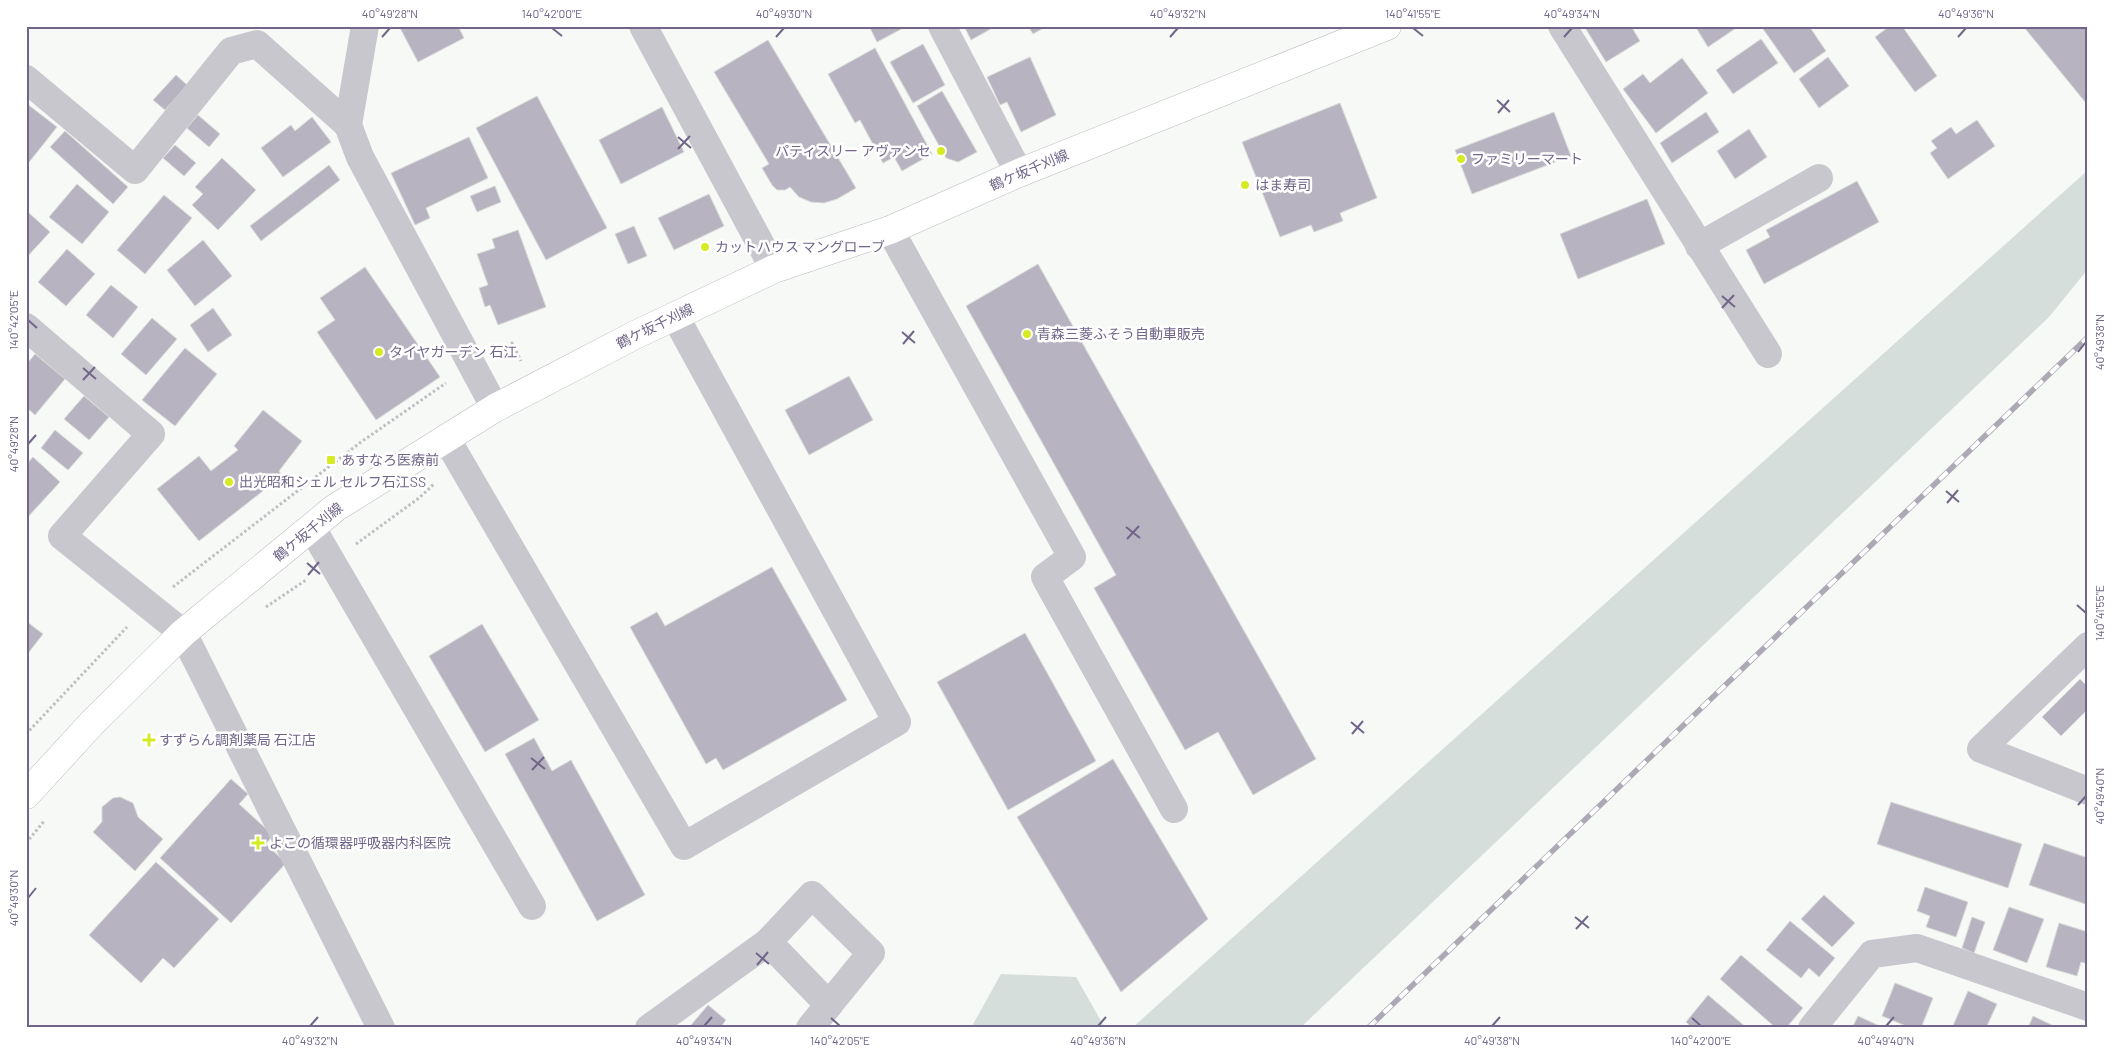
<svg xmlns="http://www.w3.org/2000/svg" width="2114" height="1054" font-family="Barlow,'Noto Sans JP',sans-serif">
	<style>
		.green { fill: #d5deda }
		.building { fill: #b7b3c0; stroke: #d9dbd8 }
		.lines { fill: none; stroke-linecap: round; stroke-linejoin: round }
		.major-casing { stroke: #bcbac2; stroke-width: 29 }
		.path { stroke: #c0bec4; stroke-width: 3; stroke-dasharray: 2.5 2.5; stroke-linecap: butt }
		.minor { stroke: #c9c7ce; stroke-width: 28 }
		.major { stroke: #fff; stroke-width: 28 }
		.rail-casing { stroke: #aca9b5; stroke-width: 5.5 }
		.rail { stroke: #fff; stroke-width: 4; stroke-dasharray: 11; stroke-linecap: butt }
		.ticks { fill: none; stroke: #716689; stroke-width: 2 }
		.poi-dot { fill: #d7eb24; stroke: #fff; stroke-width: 2 }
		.labels { text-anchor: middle; stroke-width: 5; stroke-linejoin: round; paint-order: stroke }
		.poi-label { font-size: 14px; fill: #716689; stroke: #fff; text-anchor: start }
		.street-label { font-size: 14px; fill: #716689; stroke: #fff }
		.neatline { fill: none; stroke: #716689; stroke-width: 2 }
		.ticks-label { font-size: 12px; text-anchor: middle; fill: #716689 }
	</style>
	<rect width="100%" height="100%" fill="#f7f9f6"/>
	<g class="green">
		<polygon points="2088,170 2088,269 2049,317 1300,1028 1132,1028"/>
		<polygon points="1001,974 1076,977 1105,1028 971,1028"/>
	</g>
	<g class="building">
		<polygon points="399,26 458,26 464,38 418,62"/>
		<polygon points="869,26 907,26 877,42"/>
		<polygon points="964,26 996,26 971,40"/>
		<polygon points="1028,26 1047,26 1033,34"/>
		<polygon points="1584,26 1631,26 1640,41 1606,62"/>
		<polygon points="1695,26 1739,26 1708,47"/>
		<polygon points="1761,26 1809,26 1826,51 1794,73"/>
		<polygon points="1890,26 1902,26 1937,76 1915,92 1875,37"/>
		<polygon points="2023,26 2083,26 2088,31 2088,101 2086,103"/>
		<polygon points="1761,39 1778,63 1733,94 1716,70"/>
		<polygon points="768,40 856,188 837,199 824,203 811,202 799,197 790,187 785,190 777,190 772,185 762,168 769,164 714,72"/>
		<polygon points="923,44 945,85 913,103 890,62"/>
		<polygon points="875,48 932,154 902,171 894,157 883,163 860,120 855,123 828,74"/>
		<polygon points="1030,57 1056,115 1021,132 1007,102 1000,105 987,77"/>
		<polygon points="1828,57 1849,86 1819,108 1799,79"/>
		<polygon points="1682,58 1708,93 1656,133 1623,89 1643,74 1650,83"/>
		<polygon points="176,75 187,85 165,110 153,100"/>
		<polygon points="942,91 977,152 958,162 946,158 917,106"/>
		<polygon points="537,96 607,228 546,260 476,128"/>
		<polygon points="26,103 57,127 26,166"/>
		<polygon points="1340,103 1377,198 1340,213 1343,221 1314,232 1311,225 1280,237 1242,142"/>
		<polygon points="662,107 684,152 621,184 599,140"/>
		<polygon points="1554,112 1571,156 1472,194 1455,150"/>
		<polygon points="1706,112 1719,132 1672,163 1660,143"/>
		<polygon points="198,115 220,134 209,147 187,128"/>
		<polygon points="312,117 331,142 283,177 261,148 291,125 295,131"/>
		<polygon points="1977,120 1995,146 1948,179 1930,153 1937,148 1931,141 1951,127 1956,134"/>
		<polygon points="1749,129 1767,157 1735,179 1717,151"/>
		<polygon points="65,131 128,187 113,204 50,147"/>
		<polygon points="469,137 488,178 426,208 430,218 415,225 391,173"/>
		<polygon points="175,145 196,163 184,176 163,158"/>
		<polygon points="222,158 256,190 218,230 192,205 203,194 195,187"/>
		<polygon points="329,165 340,180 261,241 250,226"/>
		<polygon points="1857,181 1879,222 1764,284 1746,250 1770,237 1766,230"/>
		<polygon points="77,184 109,212 82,244 49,217"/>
		<polygon points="495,186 501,202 477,212 470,196"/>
		<polygon points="709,194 724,226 674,250 658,218"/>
		<polygon points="164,195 192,218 145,274 117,250"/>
		<polygon points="1647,199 1665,244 1578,279 1560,234"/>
		<polygon points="29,213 50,232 26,258 26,217"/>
		<polygon points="634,226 647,256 628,264 615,234"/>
		<polygon points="518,230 546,307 498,325 490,305 485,307 479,288 488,285 477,254 495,248 492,239"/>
		<polygon points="203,240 232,276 195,306 167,270"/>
		<polygon points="67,249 95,274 66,306 38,282"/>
		<polygon points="1038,264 1316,759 1253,795 1218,732 1185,750 1094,588 1116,575 966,306"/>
		<polygon points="365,267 440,377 376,420 317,332 335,320 320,298"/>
		<polygon points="111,285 138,307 113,338 86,315"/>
		<polygon points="213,308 232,335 208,352 190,325"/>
		<polygon points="152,318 177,339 146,375 121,354"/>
		<polygon points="185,348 217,374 175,426 142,400"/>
		<polygon points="35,354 65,379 35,415 26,407 26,365"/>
		<polygon points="849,376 873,420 809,455 785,410"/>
		<polygon points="84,396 109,417 89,440 64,419"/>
		<polygon points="263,410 302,441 279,471 282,476 199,541 157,489 199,456 211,471 238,450 234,446"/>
		<polygon points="55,430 83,453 68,470 41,448"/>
		<polygon points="33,457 60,482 26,519 26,465"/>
		<polygon points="772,567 847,700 723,770 716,758 706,764 630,627 657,612 665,626"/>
		<polygon points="26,621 43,634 26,656"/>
		<polygon points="482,624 539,720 485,752 429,656"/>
		<polygon points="1025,633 1096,761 1008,810 937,682"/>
		<polygon points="2080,679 2088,687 2088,709 2061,736 2042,717"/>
		<polygon points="534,738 552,771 571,760 645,895 597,921 505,754"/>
		<polygon points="1113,759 1208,919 1121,992 1017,817"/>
		<polygon points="231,779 248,794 239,804 273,835 266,844 286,863 231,923 160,858"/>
		<polygon points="120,797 133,803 138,817 163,839 135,871 93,832 102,822 102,807 113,798"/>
		<polygon points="1891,802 2022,844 2008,888 1877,844"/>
		<polygon points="2044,843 2088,858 2088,905 2029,885"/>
		<polygon points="156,862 219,919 174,968 163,958 141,983 89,935"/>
		<polygon points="1925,887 1968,902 1956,937 1926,927 1930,916 1917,911"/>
		<polygon points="1824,895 1855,923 1832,947 1801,919"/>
		<polygon points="2009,907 2044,919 2027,963 1993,950"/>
		<polygon points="1972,917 1985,922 1974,953 1962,948"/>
		<polygon points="1790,921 1835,958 1819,977 1809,968 1801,978 1766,950"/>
		<polygon points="2059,923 2088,932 2088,964 2081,962 2077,976 2046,967"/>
		<polygon points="1741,955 1803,1008 1786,1028 1776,1028 1720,979"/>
		<polygon points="1895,983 1933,998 1921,1028 1911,1028 1882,1016"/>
		<polygon points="1968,991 1997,1004 1986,1028 1952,1028"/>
		<polygon points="1708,995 1747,1028 1692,1028 1686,1022"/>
		<polygon points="708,1005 726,1020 720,1028 694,1028 691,1025"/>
		<polygon points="1858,1016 1884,1028 1852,1028"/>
		<polygon points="2033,1016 2054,1026 2053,1028 2028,1028"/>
	</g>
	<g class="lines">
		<g class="major-casing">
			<polyline id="major" points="26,795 92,723 183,633 335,508 495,408 635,335 774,269 890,230 1019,173 1387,26"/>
		</g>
		<g class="path">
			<polyline points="498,351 512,343 521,361"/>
			<polyline points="356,544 419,498 434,484"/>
			<polyline points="173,587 361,442 446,383"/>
			<polyline points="266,607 306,580"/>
			<polyline points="26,734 127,627"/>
			<polyline points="26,843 45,820"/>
		</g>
		<g class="minor">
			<polyline points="365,26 348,125 360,157 495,408"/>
			<polyline points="643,26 774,269"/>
			<polyline points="942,26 1019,173"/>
			<polyline points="1562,26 1768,354"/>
			<polyline points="26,79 135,170 231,51 257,44 348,125"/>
			<polyline points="890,230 1072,557 1045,577 1174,809"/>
			<polyline points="1699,246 1819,178"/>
			<polyline points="26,327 151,434 62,536 183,633 381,1028"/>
			<polyline points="446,438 684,846 897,722 675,316"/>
			<polyline points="312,528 532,906"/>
			<polyline points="2088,646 1981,749 2088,791"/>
			<polyline points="768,942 829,1005"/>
			<polyline points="649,1028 768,942 812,895 871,953 810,1028"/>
			<polyline points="1812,1028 1872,954 1917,948 2088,1007"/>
		</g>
		<use href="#major" class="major"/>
		<g class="rail-casing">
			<polyline id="rail" points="1368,1028 2088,337"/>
		</g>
		<use href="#rail" class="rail"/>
	</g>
	<path class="ticks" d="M552,28l10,8M1413,28l10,8M382,37l8,-9M776,37l8,-9M1170,37l8,-9M1564,37l8,-9M1958,37l8,-9M1497,100l13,12M1498,113l11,-13M678,137l13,11M678,149l12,-13M1722,296l13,11M1722,308l12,-13M28,320l9,8M902,332l13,11M903,344l11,-13M2078,352l8,-10M83,368l13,11M83,380l12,-13M28,444l8,-9M1946,491l13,11M1947,503l11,-13M1126,527l14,11M1127,539l12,-13M307,563l13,11M308,575l11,-13M2077,605l9,8M1351,722l13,11M1352,734l11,-13M531,758l14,11M532,770l12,-13M2078,805l8,-9M28,898l8,-10M1575,917l14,11M1576,929l12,-13M756,953l13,11M757,965l11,-13M831,1018l9,8M1692,1018l9,8M310,1026l8,-9M704,1026l8,-9M1098,1026l8,-9M1492,1026l8,-9M1886,1026l8,-9"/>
	<g class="poi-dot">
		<circle cx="941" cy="151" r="5"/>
		<circle cx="1461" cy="159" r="5"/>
		<circle cx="1245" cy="185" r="5"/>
		<circle cx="705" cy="247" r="5"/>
		<circle cx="1027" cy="334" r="5"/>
		<circle cx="379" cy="352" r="5"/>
		<rect x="326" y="455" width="10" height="10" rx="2.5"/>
		<circle cx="229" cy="482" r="5"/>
		<path d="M146.5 732.5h5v5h5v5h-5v5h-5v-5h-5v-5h5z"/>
		<path d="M255.5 835.5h5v5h5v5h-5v5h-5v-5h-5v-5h5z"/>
	</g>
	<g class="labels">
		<g class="poi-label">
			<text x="931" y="156" text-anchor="end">パティスリー アヴァンセ</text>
			<text x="1471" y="164">ファミリーマート</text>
			<text x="1255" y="190">はま寿司</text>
			<text x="715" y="252">カットハウス マングローブ</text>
			<text x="1037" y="339">青森三菱ふそう自動車販売</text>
			<text x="389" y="357">タイヤガーデン 石江</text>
			<text x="341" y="465">あすなろ医療前</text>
			<text x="239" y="487">出光昭和シェル セルフ石江SS</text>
			<text x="159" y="745">すずらん調剤薬局 石江店</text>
			<text x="269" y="848">よこの循環器呼吸器内科医院</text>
		</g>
		<g class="street-label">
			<text transform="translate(1029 170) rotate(-23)" y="5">鶴ケ坂千刈線</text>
			<text transform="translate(655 326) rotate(-26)" y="5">鶴ケ坂千刈線</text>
			<text transform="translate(308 532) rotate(-39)" y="5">鶴ケ坂千刈線</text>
		</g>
	</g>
	<rect width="2114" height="1054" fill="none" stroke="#ffffff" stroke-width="55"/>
	<rect x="28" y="28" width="2058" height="998" class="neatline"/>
	<g class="ticks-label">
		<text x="390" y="18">40°49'28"N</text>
		<text x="552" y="18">140°42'00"E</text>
		<text x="784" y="18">40°49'30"N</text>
		<text x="1178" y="18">40°49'32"N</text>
		<text x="1413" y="18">140°41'55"E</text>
		<text x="1572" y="18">40°49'34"N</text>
		<text x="1966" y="18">40°49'36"N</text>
		<text transform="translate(14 320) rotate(-90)" y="4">140°42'05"E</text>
		<text transform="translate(2100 342) rotate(-90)" y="4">40°49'38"N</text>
		<text transform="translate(14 444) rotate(-90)" y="4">40°49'28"N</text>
		<text transform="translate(2100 613) rotate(-90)" y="4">140°41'55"E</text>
		<text transform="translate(2100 796) rotate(-90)" y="4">40°49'40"N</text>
		<text transform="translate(14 898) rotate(-90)" y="4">40°49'30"N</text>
		<text x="310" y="1045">40°49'32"N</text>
		<text x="704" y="1045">40°49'34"N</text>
		<text x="840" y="1045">140°42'05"E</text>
		<text x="1098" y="1045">40°49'36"N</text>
		<text x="1492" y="1045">40°49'38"N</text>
		<text x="1701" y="1045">140°42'00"E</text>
		<text x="1886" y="1045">40°49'40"N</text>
	</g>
</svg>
